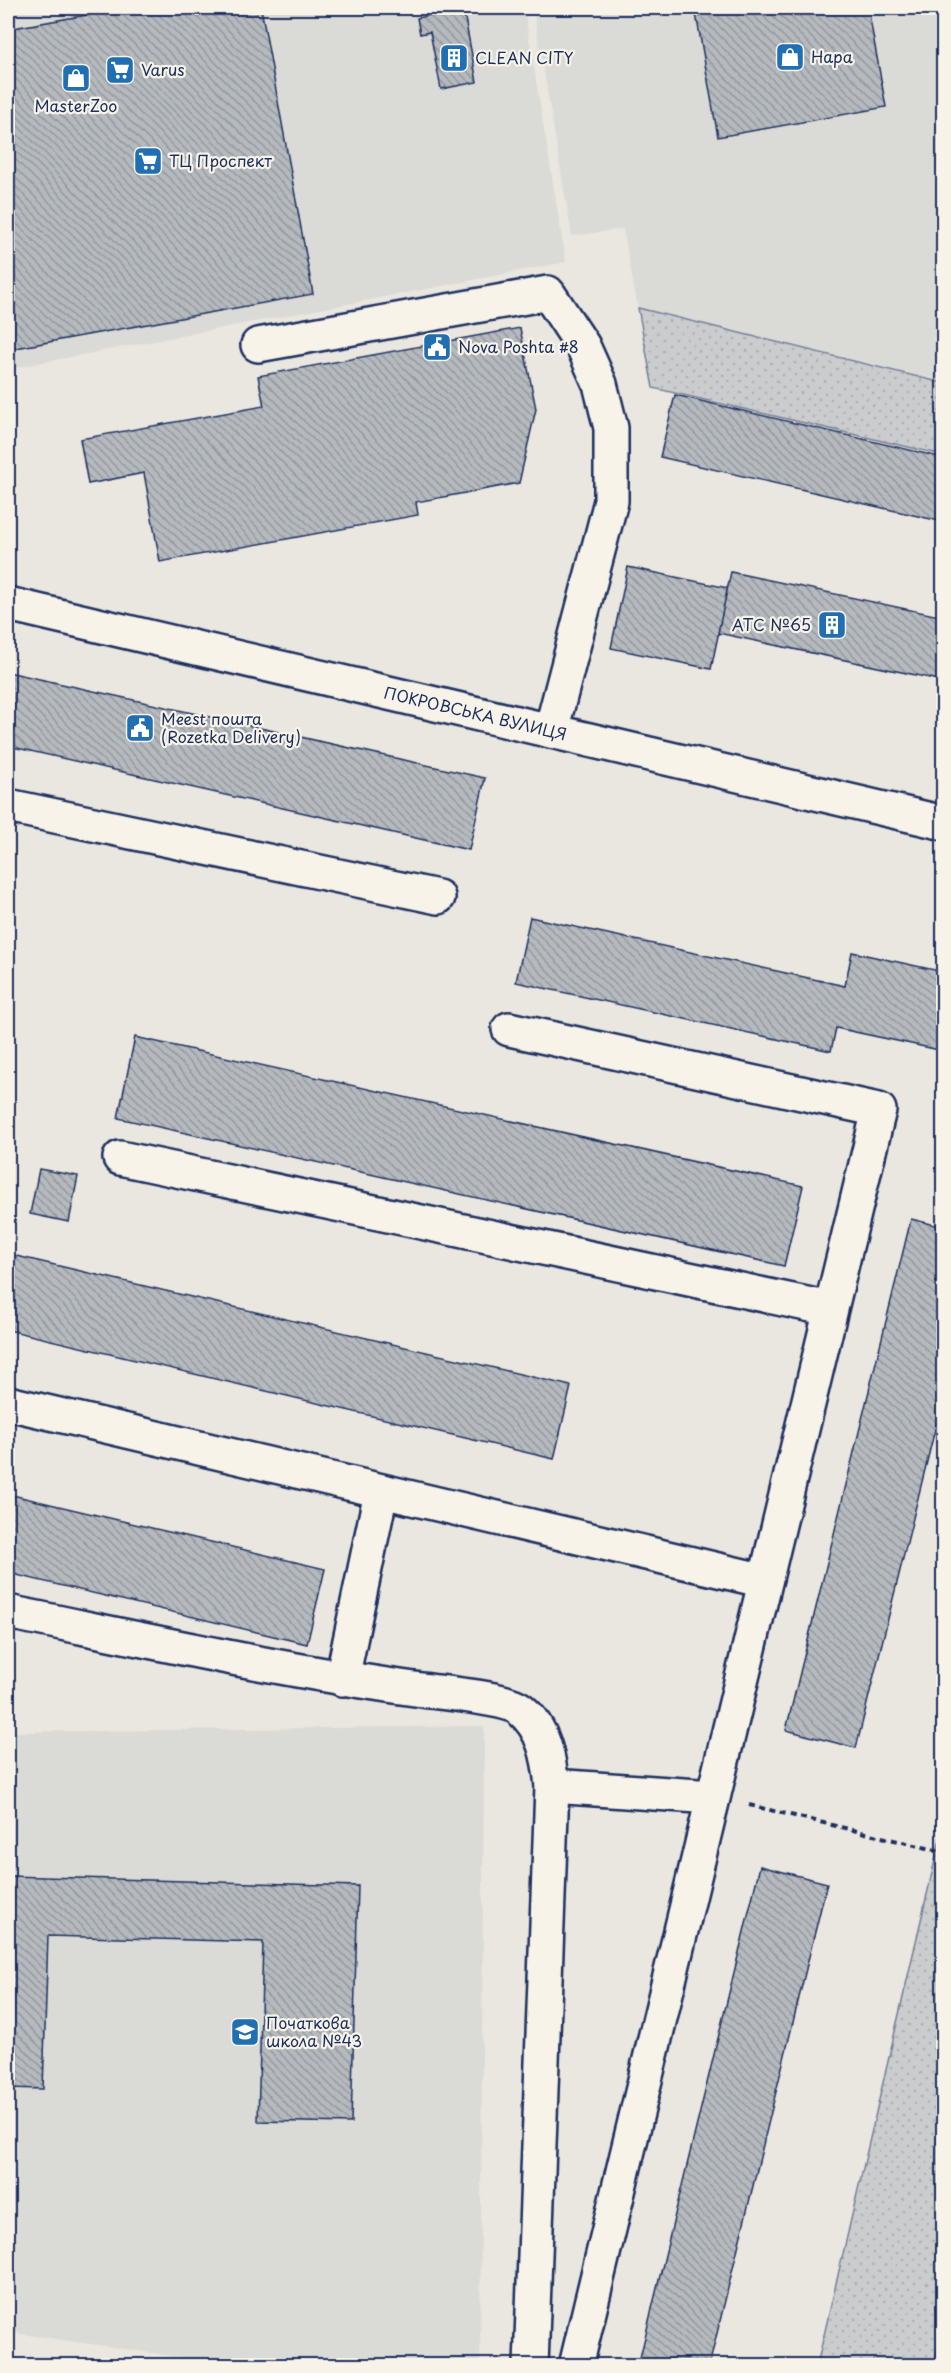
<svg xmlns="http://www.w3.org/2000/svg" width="951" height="2373" font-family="'Playpen Sans',sans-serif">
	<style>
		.built { fill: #dadad6 }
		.grass { fill: url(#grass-dots); stroke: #737e96; stroke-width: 1.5 }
		.building { fill: url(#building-back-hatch); stroke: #1b2f5e; stroke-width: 1.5 }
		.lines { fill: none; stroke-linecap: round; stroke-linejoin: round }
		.minor-casing { stroke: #1b2f5e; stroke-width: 38 }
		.path { stroke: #1b2f5e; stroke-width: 4; stroke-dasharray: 6 4.5; stroke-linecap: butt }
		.minor { stroke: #f7f3e8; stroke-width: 33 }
		.labels { text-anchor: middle; stroke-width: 4.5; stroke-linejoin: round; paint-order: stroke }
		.poi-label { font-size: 16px; fill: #1b2f5e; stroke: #f7f3e8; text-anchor: start }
		.street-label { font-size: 16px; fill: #1b2f5e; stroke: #f7f3e8 }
	</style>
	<defs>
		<pattern id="grass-dots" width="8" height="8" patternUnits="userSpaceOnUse" patternTransform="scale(1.5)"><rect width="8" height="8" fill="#cbcccd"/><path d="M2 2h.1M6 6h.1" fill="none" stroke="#aeb0b2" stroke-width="1.8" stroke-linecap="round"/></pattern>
		<pattern id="building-back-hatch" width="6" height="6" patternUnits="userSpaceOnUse" patternTransform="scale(1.5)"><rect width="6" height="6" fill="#b6babf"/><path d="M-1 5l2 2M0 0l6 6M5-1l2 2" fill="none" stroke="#93989e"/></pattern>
	</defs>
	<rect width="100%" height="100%" fill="#eae7e0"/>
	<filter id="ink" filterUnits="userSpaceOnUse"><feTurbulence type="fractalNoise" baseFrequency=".0167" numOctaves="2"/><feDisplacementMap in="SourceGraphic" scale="12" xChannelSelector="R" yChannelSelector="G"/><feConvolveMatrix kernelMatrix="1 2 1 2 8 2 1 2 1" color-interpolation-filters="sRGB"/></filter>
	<g filter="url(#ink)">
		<g class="built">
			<polygon points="8,8 524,8 566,262 8,369"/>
			<polygon points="533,8 943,8 943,383 638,308 623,229 572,236"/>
			<polygon points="484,1726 480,2365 234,2365 8,2332 8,1732"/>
		</g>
		<g class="grass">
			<polygon points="638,308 943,383 943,455 653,388"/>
			<polygon points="943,1826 944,2201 941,2213 944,2214 943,2324 934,2365 817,2365"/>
		</g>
		<g class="building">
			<polygon points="126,8 261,8 313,294 10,349 8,336 8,29"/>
			<polygon points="425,8 463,8 477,82 441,89 430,32 420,34 417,18 427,16"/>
			<polygon points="695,8 868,8 886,107 718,137"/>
			<polygon points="520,328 536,409 519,483 416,502 418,515 160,562 144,473 88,484 80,439 264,406 258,376"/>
			<polygon points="675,395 944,458 944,522 660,457"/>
			<polygon points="628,567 728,588 711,669 611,648"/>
			<polygon points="731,572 944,617 944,681 718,633"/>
			<polygon points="8,672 485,778 469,850 8,746"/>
			<polygon points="530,917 845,986 852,952 944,972 944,1051 836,1028 831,1051 516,982"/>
			<polygon points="135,1037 803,1186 784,1266 118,1118"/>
			<polygon points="39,1169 78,1176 69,1222 30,1214"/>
			<polygon points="911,1219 944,1227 944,1393 856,1748 786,1730"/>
			<polygon points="8,1254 571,1386 554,1459 8,1330"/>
			<polygon points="8,1494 325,1569 307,1644 8,1573"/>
			<polygon points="760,1866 827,1883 709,2366 638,2366"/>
			<polygon points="8,1876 358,1886 351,2123 258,2121 263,1942 48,1936 43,2089 8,2088"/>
		</g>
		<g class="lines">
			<g class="minor-casing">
				<g id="minor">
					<polyline points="258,345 548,293 583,346 600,384 611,428 611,501 551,731"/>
					<path id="s1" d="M8,604l936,219"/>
					<polyline points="8,806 438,897"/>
					<polyline points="509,1029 879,1110 576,2366"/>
					<polyline points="120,1158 830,1309"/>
					<polyline points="8,1403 765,1581"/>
					<path d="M8,1612c137,28 275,59 414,78 20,3 84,8 98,19 24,19 29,49 32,77l-21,580"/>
					<polyline points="342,1679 381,1492"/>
					<polyline points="552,1786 713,1797"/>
				</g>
			</g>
			<polyline class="path" points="749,1805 944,1852"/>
			<use href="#minor" class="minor"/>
		</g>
	</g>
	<defs>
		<g id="shop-square" transform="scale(1.5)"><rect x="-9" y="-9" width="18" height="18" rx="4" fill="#1f6fb2" stroke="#f7f3e8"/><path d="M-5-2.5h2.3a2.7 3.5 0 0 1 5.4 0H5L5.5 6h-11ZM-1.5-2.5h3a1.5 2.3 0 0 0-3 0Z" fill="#fff"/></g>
		<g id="building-square" transform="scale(1.5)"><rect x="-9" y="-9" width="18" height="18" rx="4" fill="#1f6fb2" stroke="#f7f3e8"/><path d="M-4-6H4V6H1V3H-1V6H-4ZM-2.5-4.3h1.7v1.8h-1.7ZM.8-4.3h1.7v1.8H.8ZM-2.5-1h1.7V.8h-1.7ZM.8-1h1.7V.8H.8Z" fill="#fff"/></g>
		<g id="supermarket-square" transform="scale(1.5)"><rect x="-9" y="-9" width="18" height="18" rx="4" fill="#1f6fb2" stroke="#f7f3e8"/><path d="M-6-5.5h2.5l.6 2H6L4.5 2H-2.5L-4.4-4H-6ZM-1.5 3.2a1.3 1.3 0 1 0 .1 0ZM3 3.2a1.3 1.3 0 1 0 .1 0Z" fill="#fff"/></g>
		<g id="civic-square" transform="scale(1.5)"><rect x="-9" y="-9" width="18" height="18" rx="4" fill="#1f6fb2" stroke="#f7f3e8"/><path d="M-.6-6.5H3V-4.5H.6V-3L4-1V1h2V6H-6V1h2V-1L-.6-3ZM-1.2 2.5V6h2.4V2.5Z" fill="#fff"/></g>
		<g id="school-square" transform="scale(1.5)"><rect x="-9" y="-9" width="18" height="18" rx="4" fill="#1f6fb2" stroke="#f7f3e8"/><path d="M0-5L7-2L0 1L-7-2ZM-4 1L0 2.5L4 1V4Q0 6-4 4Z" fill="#fff"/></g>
	</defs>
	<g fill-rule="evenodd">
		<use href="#shop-square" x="790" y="57"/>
		<use href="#building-square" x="454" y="58"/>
		<use href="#supermarket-square" x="120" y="70"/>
		<use href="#shop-square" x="76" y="78"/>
		<use href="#supermarket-square" x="148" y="161"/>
		<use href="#civic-square" x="437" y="347"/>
		<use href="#building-square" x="832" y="625"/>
		<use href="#civic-square" x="140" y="728"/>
		<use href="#school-square" x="245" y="2032"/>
	</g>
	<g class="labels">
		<g class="poi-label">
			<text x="811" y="63">Нара</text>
			<text x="475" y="64">CLEAN CITY</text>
			<text x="141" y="76">Varus</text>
			<text x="76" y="112" text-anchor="middle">MasterZoo</text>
			<text x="169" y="167">ТЦ Проспект</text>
			<text x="458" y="353">Nova Poshta #8</text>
			<text x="811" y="631" text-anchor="end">АТС №65</text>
			<text x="161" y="725">Meest пошта<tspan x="161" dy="18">(Rozetka Delivery)</tspan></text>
			<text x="266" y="2029">Початкова<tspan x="266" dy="18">школа №43</tspan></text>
		</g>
		<g class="street-label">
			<text dy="6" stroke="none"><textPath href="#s1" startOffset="480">ПОКРОВСЬКА ВУЛИЦЯ</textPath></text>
		</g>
	</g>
	<rect width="951" height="2373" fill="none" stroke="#f7f3e8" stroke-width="30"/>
	<rect x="15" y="15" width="921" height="2343" fill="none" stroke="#1b2f5e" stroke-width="2" filter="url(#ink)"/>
</svg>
